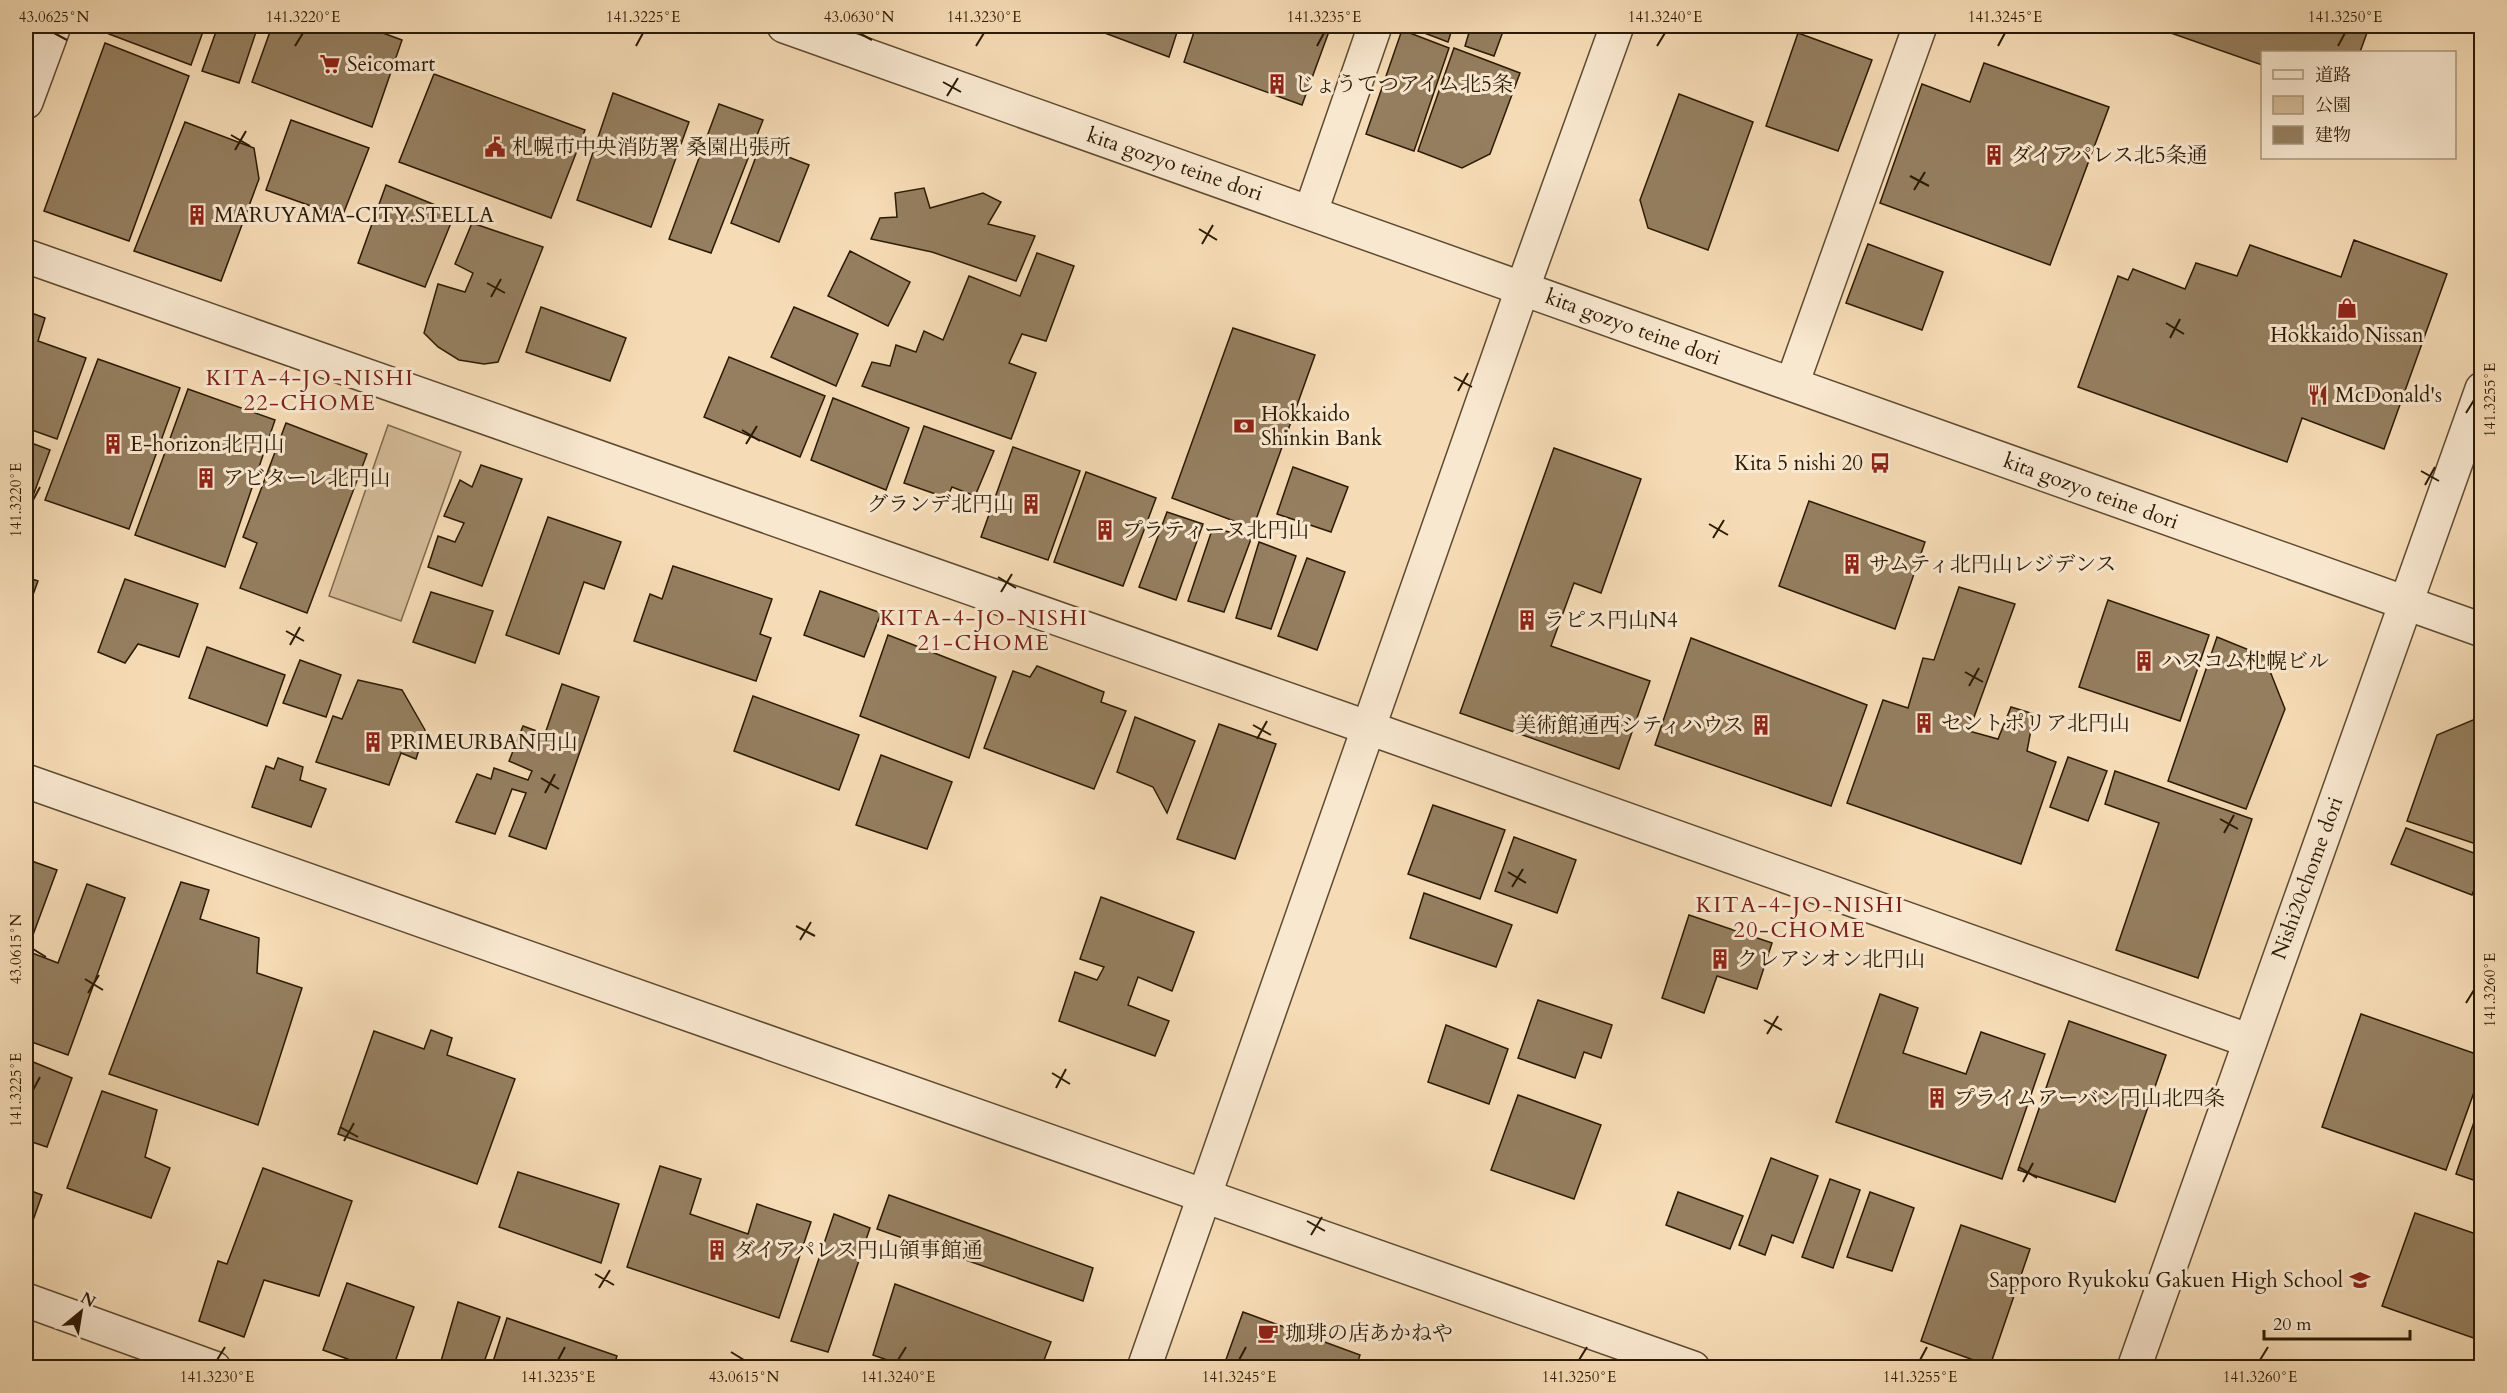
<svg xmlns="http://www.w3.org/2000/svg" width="2507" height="1393" font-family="Cardo,'Noto Serif JP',serif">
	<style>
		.green { fill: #d3bb98; stroke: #7f6a4e; stroke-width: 1.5 }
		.building { fill: #957f60; stroke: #2b1a03; stroke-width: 1.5 }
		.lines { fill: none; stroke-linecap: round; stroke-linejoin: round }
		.minor-casing { stroke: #5e4a30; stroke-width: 36 }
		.minor { stroke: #f9e8d0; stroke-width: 33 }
		.ticks { fill: none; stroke: #2b1a03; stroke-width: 2 }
		.labels { text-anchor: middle; stroke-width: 6; stroke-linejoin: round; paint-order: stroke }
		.poi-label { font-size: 21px; fill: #2b1a03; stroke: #f9e8d0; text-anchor: start }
		.street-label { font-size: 21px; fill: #2b1a03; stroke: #f9e8d0 }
		.neighbourhood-label { font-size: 22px; letter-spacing: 1.5px; fill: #7a1f14; stroke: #f9e8d0 }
		.neatline { fill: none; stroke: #2b1a03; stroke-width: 2 }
		.ticks-label { font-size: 15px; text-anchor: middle; fill: #2b1a03 }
	</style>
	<rect width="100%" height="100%" fill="#f6dcb6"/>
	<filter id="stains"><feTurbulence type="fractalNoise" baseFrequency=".00333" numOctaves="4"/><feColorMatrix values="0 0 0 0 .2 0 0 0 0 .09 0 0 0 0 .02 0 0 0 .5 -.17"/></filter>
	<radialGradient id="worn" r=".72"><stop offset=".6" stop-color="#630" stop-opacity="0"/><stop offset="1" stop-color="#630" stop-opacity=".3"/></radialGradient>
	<polygon class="green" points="388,425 461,452 401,621 329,596"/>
	<g class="building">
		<polygon points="112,26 205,26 191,65 109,34"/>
		<polygon points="218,26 258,26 239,83 202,71"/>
		<polygon points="272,26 364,26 402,40 372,127 252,82"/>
		<polygon points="1086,26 1179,26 1169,57"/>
		<polygon points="1196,26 1331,26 1302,105 1184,62"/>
		<polygon points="1406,26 1453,26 1448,42"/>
		<polygon points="1471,26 1505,26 1494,56 1465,46"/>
		<polygon points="2151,26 2354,26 2368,30 2360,52 2262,52 2262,65"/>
		<polygon points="1402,30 1449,48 1414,151 1366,134"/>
		<polygon points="1798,33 1872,60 1838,151 1766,126"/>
		<polygon points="105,43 189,76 129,241 44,211"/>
		<polygon points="1454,48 1520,73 1490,154 1462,168 1418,151"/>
		<polygon points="1984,63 2109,107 2050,265 1880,203 1922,84 1970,102"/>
		<polygon points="434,74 585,130 551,218 399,162"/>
		<polygon points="613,93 689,122 651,227 577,200"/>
		<polygon points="1679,94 1753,122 1708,250 1648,228 1640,200"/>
		<polygon points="719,104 763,120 711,253 669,239"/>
		<polygon points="291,120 369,148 342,217 266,190"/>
		<polygon points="185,122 254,148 259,179 221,281 134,251"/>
		<polygon points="760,146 809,165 779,242 731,223"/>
		<polygon points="386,185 455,213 425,287 358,263"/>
		<polygon points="924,188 930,208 983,193 1001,202 988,224 1035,236 1016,281 932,252 871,239 880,218 897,217 895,193"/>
		<polygon points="472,223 543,247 498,362 484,364 459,360 438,347 424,333 438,284 465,292 473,273 455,264"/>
		<polygon points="2354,240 2447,274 2384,449 2302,418 2287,462 2078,387 2118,276 2128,280 2133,269 2185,289 2196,263 2237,276 2250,245 2341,277"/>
		<polygon points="1868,244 1943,272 1922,330 1846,303"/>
		<polygon points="850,251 910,282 888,326 828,296"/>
		<polygon points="1037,253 1074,266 1046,341 1022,334 1009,363 1036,373 1011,439 862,386 872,362 890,366 896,345 916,352 924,331 943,340 969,276 1020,296"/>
		<polygon points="541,307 626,338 610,381 526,352"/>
		<polygon points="794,307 858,334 836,386 771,357"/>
		<polygon points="26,311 45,318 38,341 86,358 57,439 26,428"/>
		<polygon points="1233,328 1315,355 1253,528 1172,498"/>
		<polygon points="729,357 825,396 800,457 704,417"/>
		<polygon points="98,359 180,388 129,529 45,500"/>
		<polygon points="188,389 275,420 225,567 135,535"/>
		<polygon points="833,398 909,428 886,490 811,460"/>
		<polygon points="286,423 367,454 307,613 240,588 257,543 243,537"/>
		<polygon points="924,426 994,451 975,496 952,487 947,498 904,483"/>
		<polygon points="26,441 50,450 27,512 26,512"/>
		<polygon points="1013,447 1080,471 1048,560 981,537"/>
		<polygon points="1554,448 1641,479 1601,593 1574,583 1551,646 1650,681 1619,769 1460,713"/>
		<polygon points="481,465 522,479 482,586 428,567 438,536 455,542 464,523 444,516 460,480 472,487"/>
		<polygon points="1293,467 1348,487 1331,532 1277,514"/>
		<polygon points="1086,472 1156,498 1123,586 1054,562"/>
		<polygon points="1809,501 1925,542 1895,629 1779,586"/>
		<polygon points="1167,512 1203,524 1176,600 1139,587"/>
		<polygon points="548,517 621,542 604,589 584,582 559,654 506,635"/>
		<polygon points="1213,527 1251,539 1224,612 1188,601"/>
		<polygon points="1259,542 1296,556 1271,629 1236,618"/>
		<polygon points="1307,558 1345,572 1317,650 1278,636"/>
		<polygon points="673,566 772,599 760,634 771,638 756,681 634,641 650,594 662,599"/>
		<polygon points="26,577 38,581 26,614"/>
		<polygon points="125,579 198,604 179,657 138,644 125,663 98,652"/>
		<polygon points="1959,587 2015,604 1969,731 1998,739 2011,707 2034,714 2027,751 2056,762 2021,864 1847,803 1883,700 1908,708 1923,658 1934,660"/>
		<polygon points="820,591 881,613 864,657 804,635"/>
		<polygon points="431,592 493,611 475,663 413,642"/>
		<polygon points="2108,600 2209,635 2180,721 2079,687"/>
		<polygon points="888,635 996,677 969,758 860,716"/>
		<polygon points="2217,637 2264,656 2285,709 2246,809 2168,781"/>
		<polygon points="1691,638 1867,705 1831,806 1655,745"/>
		<polygon points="207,647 285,675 267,726 189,698"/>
		<polygon points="300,660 341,675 326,717 283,703"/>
		<polygon points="1037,666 1104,692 1101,702 1126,711 1094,789 984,748 1013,671 1030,677"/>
		<polygon points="358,680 402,690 425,730 416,759 401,753 389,785 316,762 333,716 342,719"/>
		<polygon points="562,684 599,697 546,849 509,836 526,793 512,789 495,834 456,822 477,774 491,779 494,768 528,780 532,771 509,761 523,726 545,734"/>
		<polygon points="753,696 859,735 839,790 734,751"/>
		<polygon points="1135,717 1195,741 1167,813 1153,787 1117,772"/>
		<polygon points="2473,720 2482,723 2482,846 2407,821 2437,735"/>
		<polygon points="1219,724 1276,744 1235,859 1177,839"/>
		<polygon points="881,755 952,782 927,849 856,825"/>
		<polygon points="2068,757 2107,771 2088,821 2050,807"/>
		<polygon points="278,758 303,767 300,780 326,789 311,827 252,807 266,766 274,769"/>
		<polygon points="2115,771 2252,819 2198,978 2116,950 2159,823 2105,804"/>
		<polygon points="1433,805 1505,830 1480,899 1408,874"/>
		<polygon points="2406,828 2482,856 2482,869 2472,895 2391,864"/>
		<polygon points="1514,837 1576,860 1557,913 1495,891"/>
		<polygon points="26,859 57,870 27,951 58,963 87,884 125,898 68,1055 26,1040"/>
		<polygon points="181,882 209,890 200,919 259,938 257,973 302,988 258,1125 109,1074"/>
		<polygon points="1424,893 1512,925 1496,967 1410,938"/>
		<polygon points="1101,897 1194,932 1172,991 1138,977 1128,1005 1169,1021 1155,1056 1059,1021 1075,972 1097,980 1104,967 1080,959"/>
		<polygon points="1689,915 1772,943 1757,989 1717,976 1704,1013 1662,998"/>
		<polygon points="1880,994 1918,1008 1903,1053 1966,1074 1981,1032 2045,1054 2002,1179 1836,1122"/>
		<polygon points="1538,1000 1612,1025 1601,1058 1584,1052 1575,1078 1518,1058"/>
		<polygon points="2361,1014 2482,1056 2482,1070 2446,1170 2322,1127"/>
		<polygon points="2069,1021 2166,1055 2115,1202 2018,1170"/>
		<polygon points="1446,1025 1508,1049 1489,1104 1428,1082"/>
		<polygon points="431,1030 452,1038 447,1055 515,1079 477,1184 338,1134 374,1031 424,1049"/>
		<polygon points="26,1059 72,1078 47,1147 26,1140"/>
		<polygon points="102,1091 157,1110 145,1157 170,1168 151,1218 67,1188"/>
		<polygon points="1518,1095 1601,1125 1574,1199 1491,1170"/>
		<polygon points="2482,1099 2482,1183 2456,1174"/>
		<polygon points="1771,1158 1818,1176 1793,1243 1772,1235 1765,1255 1739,1245"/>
		<polygon points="660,1166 701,1179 690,1214 748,1234 757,1204 811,1222 779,1318 627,1267"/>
		<polygon points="263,1168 352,1201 319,1296 264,1280 244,1337 199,1321 218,1261 227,1264"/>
		<polygon points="518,1172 619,1204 601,1263 499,1227"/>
		<polygon points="1830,1179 1860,1190 1833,1268 1802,1257"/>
		<polygon points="26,1189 42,1195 26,1240"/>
		<polygon points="1678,1192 1743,1216 1730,1249 1666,1225"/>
		<polygon points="1870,1192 1914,1208 1892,1271 1847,1257"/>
		<polygon points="889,1195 1093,1268 1083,1301 877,1229"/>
		<polygon points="2415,1213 2482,1236 2482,1341 2382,1306"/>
		<polygon points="834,1214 870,1228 828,1352 791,1341"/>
		<polygon points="1961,1225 2030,1249 1990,1366 1921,1341"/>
		<polygon points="347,1283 414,1307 393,1368 372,1368 323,1350"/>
		<polygon points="895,1284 1051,1342 1041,1368 910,1368 873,1355"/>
		<polygon points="458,1302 500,1317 482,1368 439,1368"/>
		<polygon points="1243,1312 1360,1355 1356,1368 1223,1368"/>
		<polygon points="507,1318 617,1356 613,1368 491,1368"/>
	</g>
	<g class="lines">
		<g class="minor-casing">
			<g id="minor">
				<polyline points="784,26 2482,630"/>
				<polyline points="26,102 54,26"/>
				<polyline points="1311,211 1375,26"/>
				<polyline points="26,256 1369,728 2250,1041"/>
				<polyline points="1792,384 1920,26"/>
				<polyline points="26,781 1693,1368"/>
				<polyline points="26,1300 214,1368"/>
				<polyline points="1144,1368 1523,287 1617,26"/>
				<polyline points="2134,1368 2482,389"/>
			</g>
		</g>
		<use href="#minor" class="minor"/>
	</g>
	<path class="ticks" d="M54,33l13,7M859,33l13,7M295,46l8,-13M636,46l7,-13M976,46l8,-13M1317,46l7,-13M1657,46l8,-13M1998,46l7,-13M2338,46l7,-13M943,82l18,10M947,96l11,-18M231,135l19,11M235,150l11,-19M1910,176l19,10M1914,190l11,-18M1199,229l18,11M1202,244l11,-19M487,283l18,10M491,297l10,-18M2166,323l18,11M2170,338l10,-19M1454,377l18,10M1458,391l10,-18M2466,413l8,-13M742,430l18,11M746,444l11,-18M2421,471l18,10M2425,485l10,-18M33,500l7,-13M1709,524l19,11M1713,538l11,-18M998,577l18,11M1001,592l11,-18M286,631l18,10M290,645l10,-18M1965,672l18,10M1969,686l10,-18M1253,725l18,10M1257,739l10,-18M541,778l18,11M545,793l10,-19M2220,819l18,10M2224,833l10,-18M1508,872l18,11M1512,887l11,-18M796,926l19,10M800,940l11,-18M33,949l13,8M85,979l18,11M88,993l11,-18M2466,1003l8,-13M1764,1020l18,10M1767,1034l11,-18M1052,1073l18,11M1056,1088l10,-19M33,1090l7,-13M340,1127l18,10M344,1141l10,-18M2019,1167l18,11M2023,1182l10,-19M1307,1221l18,10M1311,1235l11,-18M595,1274l19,11M599,1288l11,-18M731,1352l13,8M217,1360l8,-13M558,1360l7,-13M898,1360l8,-13M1239,1360l7,-13M1579,1360l8,-13M1920,1360l7,-13M2260,1360l8,-13"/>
	<defs>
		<g id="supermarket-bare" transform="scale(1.62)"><path d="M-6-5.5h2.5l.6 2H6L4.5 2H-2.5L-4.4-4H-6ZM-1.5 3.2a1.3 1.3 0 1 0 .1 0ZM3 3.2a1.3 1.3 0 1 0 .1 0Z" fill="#8f2418" stroke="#f9e8d0" stroke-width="2.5" paint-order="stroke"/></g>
		<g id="building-bare" transform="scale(1.62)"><path d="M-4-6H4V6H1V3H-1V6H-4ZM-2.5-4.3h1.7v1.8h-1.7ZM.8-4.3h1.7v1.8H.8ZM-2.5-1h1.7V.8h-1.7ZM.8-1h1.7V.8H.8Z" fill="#8f2418" stroke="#f9e8d0" stroke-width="2.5" paint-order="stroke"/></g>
		<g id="civic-bare" transform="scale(1.62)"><path d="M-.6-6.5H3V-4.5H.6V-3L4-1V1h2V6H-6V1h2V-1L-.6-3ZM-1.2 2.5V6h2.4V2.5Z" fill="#8f2418" stroke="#f9e8d0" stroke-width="2.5" paint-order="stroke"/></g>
		<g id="shop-bare" transform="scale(1.62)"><path d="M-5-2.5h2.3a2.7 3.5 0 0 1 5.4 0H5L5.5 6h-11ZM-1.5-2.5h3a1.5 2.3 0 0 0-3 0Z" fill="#8f2418" stroke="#f9e8d0" stroke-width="2.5" paint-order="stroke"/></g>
		<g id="restaurant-bare" transform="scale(1.62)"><path d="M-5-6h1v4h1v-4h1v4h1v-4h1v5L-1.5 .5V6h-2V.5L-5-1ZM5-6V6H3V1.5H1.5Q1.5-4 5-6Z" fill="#8f2418" stroke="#f9e8d0" stroke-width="2.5" paint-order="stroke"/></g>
		<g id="bank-bare" transform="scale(1.62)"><path d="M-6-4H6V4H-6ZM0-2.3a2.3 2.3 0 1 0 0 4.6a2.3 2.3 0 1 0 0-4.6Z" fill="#8f2418" stroke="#f9e8d0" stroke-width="2.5" paint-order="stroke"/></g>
		<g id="bus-bare" transform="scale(1.62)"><path d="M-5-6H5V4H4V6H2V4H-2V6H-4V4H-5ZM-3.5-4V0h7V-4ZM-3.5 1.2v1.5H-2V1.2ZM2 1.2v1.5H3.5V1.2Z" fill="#8f2418" stroke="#f9e8d0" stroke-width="2.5" paint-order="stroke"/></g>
		<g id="school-bare" transform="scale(1.62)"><path d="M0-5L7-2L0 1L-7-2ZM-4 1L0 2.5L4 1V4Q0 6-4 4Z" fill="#8f2418" stroke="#f9e8d0" stroke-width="2.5" paint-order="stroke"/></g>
		<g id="cafe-bare" transform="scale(1.62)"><path d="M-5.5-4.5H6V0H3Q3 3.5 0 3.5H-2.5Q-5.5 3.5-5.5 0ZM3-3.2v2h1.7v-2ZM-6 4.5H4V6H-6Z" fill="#8f2418" stroke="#f9e8d0" stroke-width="2.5" paint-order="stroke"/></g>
	</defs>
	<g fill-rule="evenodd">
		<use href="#supermarket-bare" x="330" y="64"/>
		<use href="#building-bare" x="1277" y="84"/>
		<use href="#civic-bare" x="495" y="147"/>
		<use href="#building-bare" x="1994" y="155"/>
		<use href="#building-bare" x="197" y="215"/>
		<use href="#shop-bare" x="2347" y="308"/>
		<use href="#restaurant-bare" x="2318" y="395"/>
		<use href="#bank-bare" x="1244" y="426"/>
		<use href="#building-bare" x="113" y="444"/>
		<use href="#bus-bare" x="1880" y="463"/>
		<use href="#building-bare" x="206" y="478"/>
		<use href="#building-bare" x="1031" y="504"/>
		<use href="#building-bare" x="1105" y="530"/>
		<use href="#building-bare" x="1852" y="564"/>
		<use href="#building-bare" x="1527" y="620"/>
		<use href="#building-bare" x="2144" y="661"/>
		<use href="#building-bare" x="1924" y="723"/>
		<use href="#building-bare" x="1761" y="725"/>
		<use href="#building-bare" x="373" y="742"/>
		<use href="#building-bare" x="1720" y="959"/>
		<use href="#building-bare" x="1937" y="1098"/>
		<use href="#building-bare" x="717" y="1250"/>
		<use href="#school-bare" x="2360" y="1280"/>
		<use href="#cafe-bare" x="1268" y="1333"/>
	</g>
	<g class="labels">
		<g class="poi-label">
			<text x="347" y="71">Seicomart</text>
			<text x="1294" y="91">じょうてつアイム北5条</text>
			<text x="512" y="154">札幌市中央消防署 桑園出張所</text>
			<text x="2011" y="162">ダイアパレス北5条通</text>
			<text x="214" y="222">MARUYAMA-CITY.STELLA</text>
			<text x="2347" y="342" text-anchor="middle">Hokkaido Nissan</text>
			<text x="2335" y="402">McDonald's</text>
			<text x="1261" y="421">Hokkaido<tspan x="1261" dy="24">Shinkin Bank</tspan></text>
			<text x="130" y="451">E-horizon北円山</text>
			<text x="1863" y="470" text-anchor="end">Kita 5 nishi 20</text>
			<text x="223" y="485">アビターレ北円山</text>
			<text x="1014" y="511" text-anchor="end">グランデ北円山</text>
			<text x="1122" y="537">プラティーヌ北円山</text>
			<text x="1869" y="571">サムティ北円山レジデンス</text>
			<text x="1544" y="627">ラピス円山N4</text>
			<text x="2161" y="668">ハスコム札幌ビル</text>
			<text x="1941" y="730">セントポリア北円山</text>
			<text x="1744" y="732" text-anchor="end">美術館通西シティハウス</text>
			<text x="390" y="749">PRIMEURBAN円山</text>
			<text x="1737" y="966">クレアシオン北円山</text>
			<text x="1954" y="1105">プライムアーバン円山北四条</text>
			<text x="734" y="1257">ダイアパレス円山領事館通</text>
			<text x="2343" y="1287" text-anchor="end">Sapporo Ryukoku Gakuen High School</text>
			<text x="1285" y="1340">珈琲の店あかねや</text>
		</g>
		<g class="street-label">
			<text transform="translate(1175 164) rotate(19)" y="7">kita gozyo teine dori</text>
			<text transform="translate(1633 327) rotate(20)" y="7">kita gozyo teine dori</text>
			<text transform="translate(2091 491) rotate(20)" y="7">kita gozyo teine dori</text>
			<text transform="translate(2307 878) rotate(-70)" y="7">Nishi20chome dori</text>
		</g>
		<g class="neighbourhood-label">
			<text x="310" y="385">KITA-4-JO-NISHI<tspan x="310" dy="25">22-CHOME</tspan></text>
			<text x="984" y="625">KITA-4-JO-NISHI<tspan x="984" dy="25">21-CHOME</tspan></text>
			<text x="1800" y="912">KITA-4-JO-NISHI<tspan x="1800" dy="25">20-CHOME</tspan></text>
		</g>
	</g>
	<rect width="2507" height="1393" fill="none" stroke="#f6dcb6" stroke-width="66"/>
	<rect x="2261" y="51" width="195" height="108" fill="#f9e8d0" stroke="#a7967e" stroke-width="1.5"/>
	<rect x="2273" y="70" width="30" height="9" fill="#f9e8d0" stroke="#a7967e" stroke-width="1.5"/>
	<text x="2315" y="81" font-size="18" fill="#2b1a03">道路</text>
	<rect x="2273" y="96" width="30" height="18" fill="#d3bb98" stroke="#a7967e" stroke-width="1.5"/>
	<text x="2315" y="111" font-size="18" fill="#2b1a03">公園</text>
	<rect x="2273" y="126" width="30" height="18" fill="#957f60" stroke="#a7967e" stroke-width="1.5"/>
	<text x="2315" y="141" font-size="18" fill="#2b1a03">建物</text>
	<g transform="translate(81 1312) rotate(30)" stroke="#f9e8d0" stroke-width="4.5" paint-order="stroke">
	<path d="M0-4.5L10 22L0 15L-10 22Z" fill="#2b1a03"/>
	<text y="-9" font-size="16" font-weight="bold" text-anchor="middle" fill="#2b1a03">N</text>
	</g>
	<path d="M2264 1330v9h146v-9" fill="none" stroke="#2b1a03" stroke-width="3"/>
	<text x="2273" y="1330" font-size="18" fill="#2b1a03" stroke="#f9e8d0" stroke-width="4.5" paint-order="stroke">20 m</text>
	<rect x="33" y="33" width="2441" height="1327" class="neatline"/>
	<g class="ticks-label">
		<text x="54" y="22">43.0625°N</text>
		<text x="303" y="22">141.3220°E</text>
		<text x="643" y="22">141.3225°E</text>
		<text x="859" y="22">43.0630°N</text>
		<text x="984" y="22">141.3230°E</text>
		<text x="1324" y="22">141.3235°E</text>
		<text x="1665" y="22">141.3240°E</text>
		<text x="2005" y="22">141.3245°E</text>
		<text x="2345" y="22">141.3250°E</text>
		<text transform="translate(2490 400) rotate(-90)" y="5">141.3255°E</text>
		<text transform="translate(16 500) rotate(-90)" y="5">141.3220°E</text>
		<text transform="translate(16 949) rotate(-90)" y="5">43.0615°N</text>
		<text transform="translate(2490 990) rotate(-90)" y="5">141.3260°E</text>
		<text transform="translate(16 1090) rotate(-90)" y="5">141.3225°E</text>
		<text x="217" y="1382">141.3230°E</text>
		<text x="558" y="1382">141.3235°E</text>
		<text x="744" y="1382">43.0615°N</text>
		<text x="898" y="1382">141.3240°E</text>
		<text x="1239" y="1382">141.3245°E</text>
		<text x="1579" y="1382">141.3250°E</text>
		<text x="1920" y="1382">141.3255°E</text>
		<text x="2260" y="1382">141.3260°E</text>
	</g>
	<rect width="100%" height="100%" filter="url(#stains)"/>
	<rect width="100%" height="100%" fill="url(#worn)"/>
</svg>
